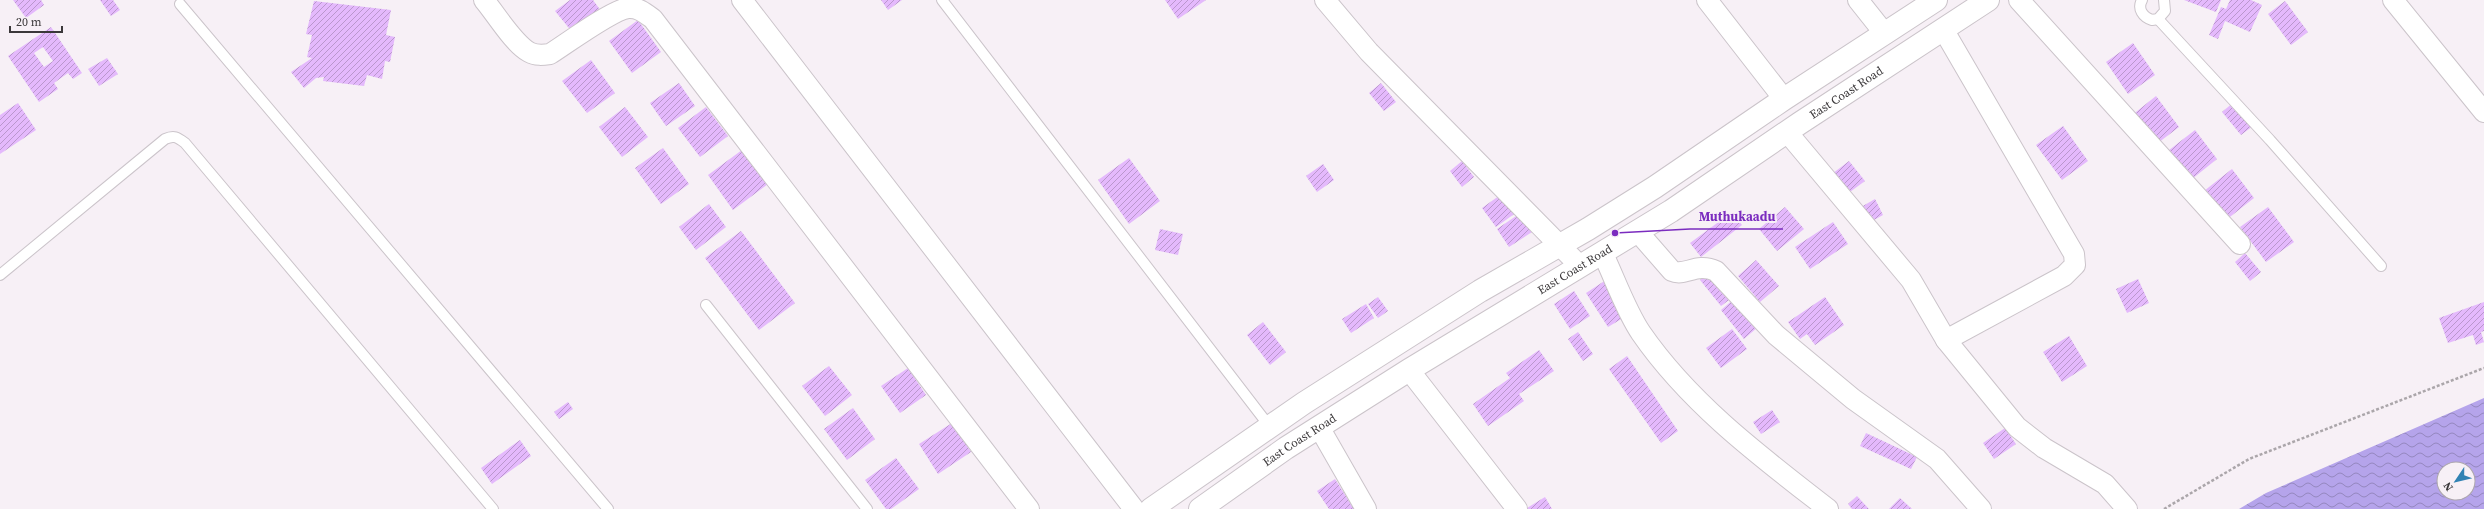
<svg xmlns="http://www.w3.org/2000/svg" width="2484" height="509" font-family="'Source Serif 4',serif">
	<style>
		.water { fill: url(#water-waves); fill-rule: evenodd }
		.building { fill: url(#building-hatch); fill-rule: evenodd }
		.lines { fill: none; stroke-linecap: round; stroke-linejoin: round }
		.service-casing { stroke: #cbc4ca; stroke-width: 12 }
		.minor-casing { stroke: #cbc4ca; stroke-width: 22 }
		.primary-casing { stroke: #cbc4ca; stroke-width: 24 }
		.path { stroke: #aba6aa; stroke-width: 2.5; stroke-dasharray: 3 2; stroke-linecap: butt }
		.service { stroke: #fff; stroke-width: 10 }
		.minor { stroke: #fff; stroke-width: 20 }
		.primary { stroke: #fff; stroke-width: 22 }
		.labels { text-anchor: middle; stroke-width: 4; stroke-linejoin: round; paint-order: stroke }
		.street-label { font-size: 12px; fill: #3b383a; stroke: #f7f0f6 }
		.leader { fill: none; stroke: #7b2cbf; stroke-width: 1.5 }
		.callout-dot { fill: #7b2cbf; stroke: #f7f0f6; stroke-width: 1.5 }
		.callout-label { font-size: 13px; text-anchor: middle; font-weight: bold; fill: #7b2cbf; stroke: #f7f0f6; stroke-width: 4; stroke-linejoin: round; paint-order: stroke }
	</style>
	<defs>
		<pattern id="water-waves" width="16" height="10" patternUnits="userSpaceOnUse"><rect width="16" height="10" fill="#b5a4eb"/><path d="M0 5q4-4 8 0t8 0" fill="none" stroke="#9487bf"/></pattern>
		<pattern id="building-hatch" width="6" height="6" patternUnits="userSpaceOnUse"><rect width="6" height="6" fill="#e4b9fc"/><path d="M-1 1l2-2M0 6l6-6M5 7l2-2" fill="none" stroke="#ba97cd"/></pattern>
	</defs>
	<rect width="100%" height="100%" fill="#f7f0f6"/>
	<path class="water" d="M2484,398v111h-245l27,-16zM2444,469h24v24h-24z"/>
	<g class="building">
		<polygon points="13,0 41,0 44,5 26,18"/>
		<polygon points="100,0 113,0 120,10 111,16"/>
		<polygon points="570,0 593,0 601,11 573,33 555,11"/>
		<polygon points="881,0 902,0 888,10"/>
		<polygon points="1165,0 1206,0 1178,19"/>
		<polygon points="2184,0 2221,0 2216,12"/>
		<polygon points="2230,0 2251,0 2262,5 2250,32 2225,21 2218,39 2209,35 2221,7 2226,9"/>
		<polygon points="314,1 391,10 386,35 395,37 390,62 385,61 382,79 367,75 364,86 323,81 324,77 316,78 304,88 291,72 312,58 307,57 312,35 306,34"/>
		<polygon points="2285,1 2308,32 2291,45 2268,14"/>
		<polygon points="638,20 661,52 632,73 609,41"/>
		<path d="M51,27l31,46 -9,6 -5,-6 -14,10 4,6 -19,13 -31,-46zM43,47l10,14 -9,6 -10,-14z"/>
		<polygon points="2133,43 2155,75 2128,94 2106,62"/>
		<polygon points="107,58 118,74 99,86 88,69"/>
		<polygon points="591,60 615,93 587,113 562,81"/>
		<polygon points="679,83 695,106 666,126 650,103"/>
		<polygon points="1381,83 1396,102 1384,111 1369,93"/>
		<polygon points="2156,96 2179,127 2154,146 2131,116"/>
		<polygon points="2234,102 2253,126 2241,135 2222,112"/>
		<polygon points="18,103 36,130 0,154 0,115"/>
		<polygon points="625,107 648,137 622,157 599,127"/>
		<polygon points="706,107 728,136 700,157 678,128"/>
		<polygon points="2063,126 2088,161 2062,180 2036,145"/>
		<polygon points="2195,130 2217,159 2187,183 2164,154"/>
		<polygon points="663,148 689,184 661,204 635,168"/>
		<polygon points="742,150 768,184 733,210 708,175"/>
		<polygon points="1129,158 1160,201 1129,224 1098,180"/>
		<polygon points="1462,161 1474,177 1462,187 1450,171"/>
		<polygon points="1849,161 1865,181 1843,197 1828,177"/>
		<polygon points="1323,164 1334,180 1317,192 1306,176"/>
		<polygon points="2232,169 2254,198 2226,220 2204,191"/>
		<polygon points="1503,193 1517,212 1496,227 1482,208"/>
		<polygon points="1875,199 1883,215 1865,225 1856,210"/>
		<polygon points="709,204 726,227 696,250 679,227"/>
		<polygon points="1785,207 1804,229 1777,251 1759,229"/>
		<polygon points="2268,207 2294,242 2266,262 2240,227"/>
		<polygon points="1732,212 1742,225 1701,257 1690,243"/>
		<polygon points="1519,214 1532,232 1509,247 1497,229"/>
		<polygon points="1833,222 1848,244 1810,269 1795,247"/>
		<polygon points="1160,229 1183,234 1178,255 1155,250"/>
		<polygon points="741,231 795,303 759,330 705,258"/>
		<polygon points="2245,253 2261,272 2250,281 2235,262"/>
		<polygon points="1756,260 1779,286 1760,302 1738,276"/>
		<polygon points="1712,270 1733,297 1721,306 1700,280"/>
		<polygon points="2138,279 2149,303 2127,313 2116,289"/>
		<polygon points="1606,280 1628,315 1608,327 1586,293"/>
		<polygon points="1574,291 1590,316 1570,329 1554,304"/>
		<polygon points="1378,297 1388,311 1378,318 1368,304"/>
		<polygon points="1825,297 1844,325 1815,345 1807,334 1800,339 1788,322"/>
		<polygon points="1734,299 1758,327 1744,339 1721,310"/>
		<polygon points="2484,302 2484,331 2481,332 2484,342 2476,345 2473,335 2448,343 2439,318"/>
		<polygon points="1366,304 1374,318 1351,333 1342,319"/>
		<polygon points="1263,322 1286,352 1270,365 1247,335"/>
		<polygon points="1732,329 1747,349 1721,368 1706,348"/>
		<polygon points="1578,332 1593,354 1583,361 1568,339"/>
		<polygon points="2069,336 2087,366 2062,382 2043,352"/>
		<polygon points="1539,350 1554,371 1519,394 1524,401 1488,426 1473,404 1510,378 1506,373"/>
		<polygon points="1627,356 1678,431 1661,443 1609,369"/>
		<polygon points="829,366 852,395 825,416 802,386"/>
		<polygon points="908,368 926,395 900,413 881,386"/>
		<polygon points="568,402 573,409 559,419 554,412"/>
		<polygon points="853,408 875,439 847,460 824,429"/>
		<polygon points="1772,410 1780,422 1761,434 1753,422"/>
		<polygon points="952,423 971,452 938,474 919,444"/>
		<polygon points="2005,428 2016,444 1994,459 1983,443"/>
		<polygon points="1866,433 1917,457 1911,469 1860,446"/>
		<polygon points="520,440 531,456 492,484 481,468"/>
		<polygon points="896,458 919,489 891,509 886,509 865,480"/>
		<polygon points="1335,479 1354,509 1329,509 1317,491"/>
		<polygon points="1857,496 1869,509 1852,509 1848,504"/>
		<polygon points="1545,497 1552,509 1528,509 1527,508"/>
		<polygon points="1900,498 1912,509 1889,509"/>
	</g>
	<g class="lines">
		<g class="service-casing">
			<g id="service">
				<polyline points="942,0 1270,427"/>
				<path d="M2142,0c-5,9 1,17 10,20l6,-1 7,-8 -1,-11"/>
				<polyline points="180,4 608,509"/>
				<polyline points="2158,19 2270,140 2381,266"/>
				<path d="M0,275l165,-136c9,-4 12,-2 20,4l308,366"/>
				<polyline points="706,305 867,509"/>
			</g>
		</g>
		<g class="minor-casing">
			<g id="minor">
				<path d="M484,0c12,14 29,43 45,52 7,4 14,3 21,2 16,-10 62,-44 78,-46 10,-1 17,5 25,11l376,490"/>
				<polyline points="742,0 1134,509"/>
				<polyline points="1325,0 1369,52 1580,266"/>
				<polyline points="1707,0 1784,99"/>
				<polyline points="1858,0 1885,34"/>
				<polyline points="2019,0 2240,244"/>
				<polyline points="2393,0 2484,112"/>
				<polyline points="1943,29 2074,254 2075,265 2064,276 1946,340"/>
				<polyline points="1787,132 1911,280 1946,340 2017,427 2044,448 2105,484 2127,509"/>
				<path d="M1638,232l34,39c13,6 24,-9 44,0l60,64 77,64 84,60 44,50"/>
				<path d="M1603,254c12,25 23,57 38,79 49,71 120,124 187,176"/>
				<polyline points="1409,370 1517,509"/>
				<polyline points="1319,427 1366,509"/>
			</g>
		</g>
		<g class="primary-casing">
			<g id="primary">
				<polyline points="1151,509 1304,403 1480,291 1588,229 1655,187 1784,99 1936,0"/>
				<path id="s1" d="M1200,509l86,-61 123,-78 262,-159 129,-88 188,-123"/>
			</g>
		</g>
		<polyline class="path" points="2164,509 2249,459 2484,368"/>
		<use href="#service" class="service"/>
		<use href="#minor" class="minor"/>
		<use href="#primary" class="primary"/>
	</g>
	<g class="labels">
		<g class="street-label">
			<text dy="4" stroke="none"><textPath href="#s1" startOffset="769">East Coast Road</textPath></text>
			<text dy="4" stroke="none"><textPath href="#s1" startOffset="445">East Coast Road</textPath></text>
			<text dy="4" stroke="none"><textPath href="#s1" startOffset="121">East Coast Road</textPath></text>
		</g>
	</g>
	<path class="leader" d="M1615 233L1690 229H1783"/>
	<circle class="callout-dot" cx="1615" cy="233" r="4"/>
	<g class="callout-label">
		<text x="1737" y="221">Muthukaadu</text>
	</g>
	<g transform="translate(2456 481) rotate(235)"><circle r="19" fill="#f7f0f6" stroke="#aca6ab"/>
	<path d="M0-3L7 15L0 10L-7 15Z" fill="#3182b3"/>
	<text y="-6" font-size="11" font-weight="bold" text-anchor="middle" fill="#3b383a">N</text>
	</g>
	<path d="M10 26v6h52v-6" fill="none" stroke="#3b383a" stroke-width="2"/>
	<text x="16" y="26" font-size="12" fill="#3b383a" stroke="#f7f0f6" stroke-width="3" paint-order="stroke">20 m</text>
</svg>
